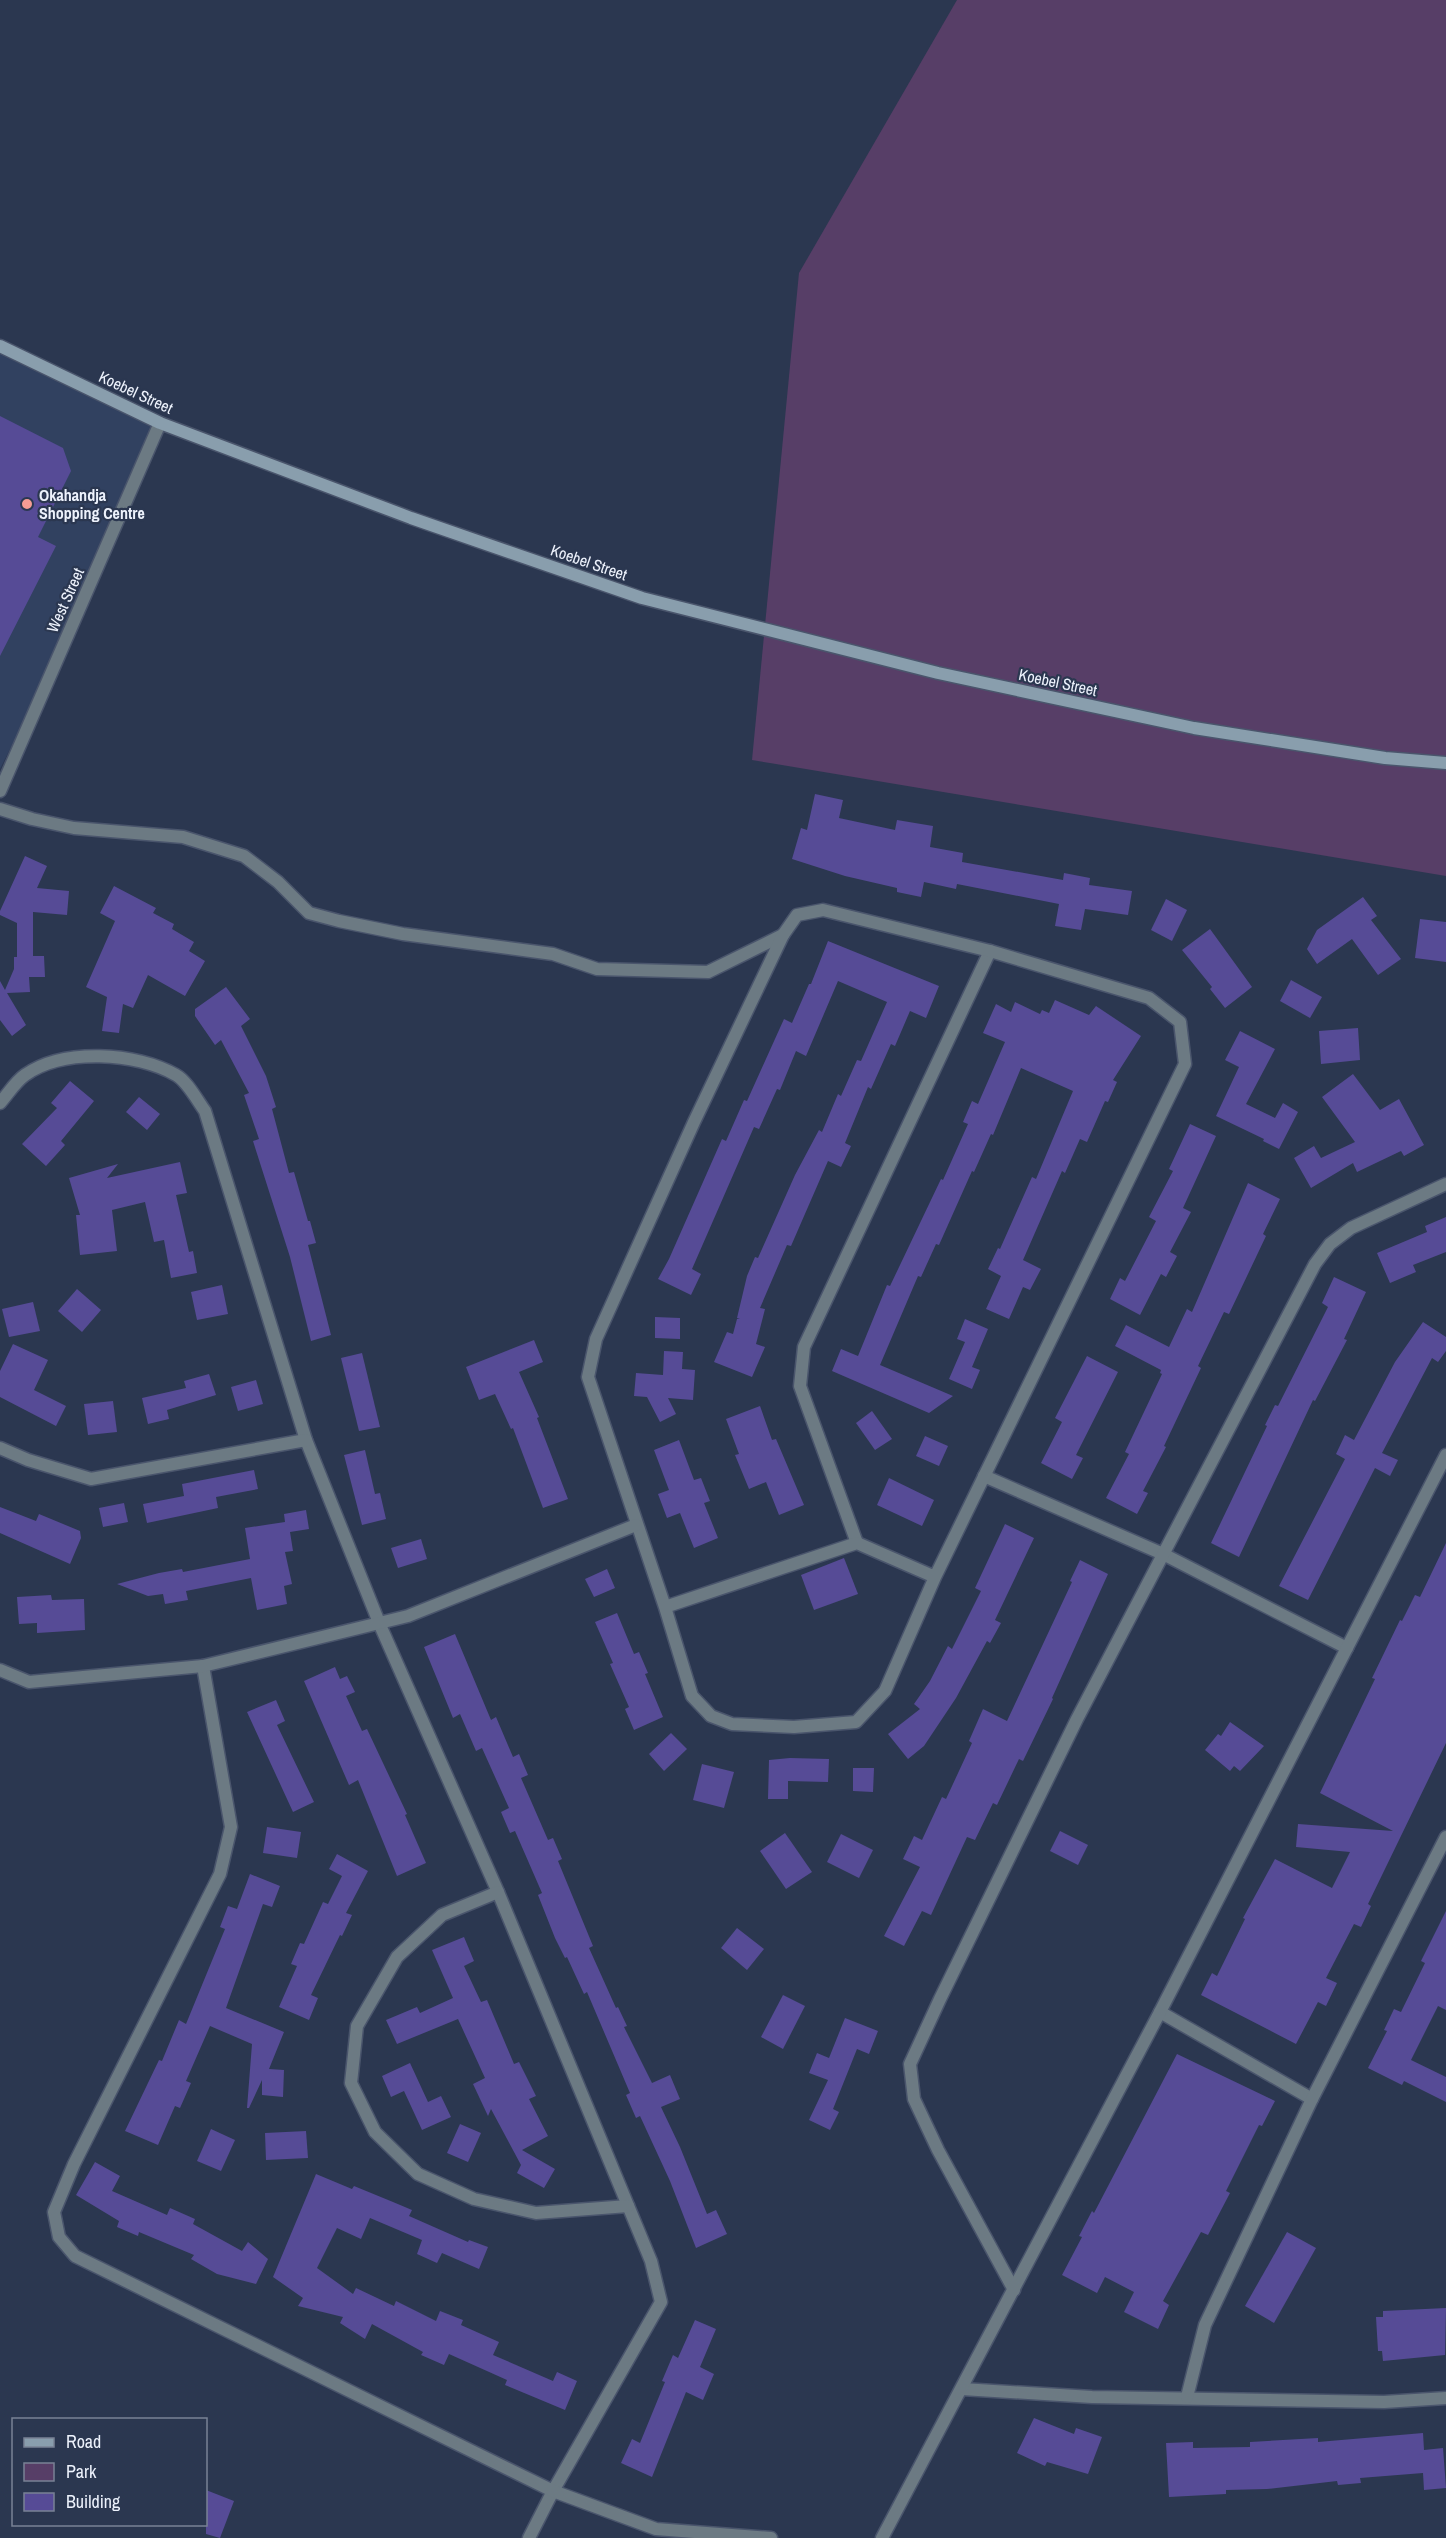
<svg xmlns="http://www.w3.org/2000/svg" width="1446" height="2538" font-family="'Archivo Narrow',sans-serif">
	<style>
		.built { fill: #314160 }
		.green { fill: #573e67 }
		.building { fill: #564b96 }
		.lines { fill: none; stroke-linecap: round; stroke-linejoin: round }
		.minor-casing { stroke: #4a556c; stroke-width: 15 }
		.tertiary-casing { stroke: #4a556c; stroke-width: 15 }
		.secondary-casing { stroke: #4a556c; stroke-width: 15 }
		.minor { stroke: #6c7a83; stroke-width: 12 }
		.tertiary { stroke: #6c7a83; stroke-width: 12 }
		.secondary { stroke: #899ead; stroke-width: 12 }
		.poi-dot { fill: #f59c94; stroke: #2b3750; stroke-width: 2 }
		.labels { text-anchor: middle; stroke-width: 4.5; stroke-linejoin: round; paint-order: stroke }
		.street-label { font-size: 16px; fill: #edf2fc; stroke: #2b3750 }
		.poi-label { font-size: 16px; font-weight: bold; fill: #edf2fc; stroke: #2b3750; text-anchor: start }
	</style>
	<rect width="100%" height="100%" fill="#2b3750"/>
	<polygon class="built" points="0,346 160,423 74,622 0,769"/>
	<polygon class="green" points="957,0 1446,0 1446,876 752,760 799,273"/>
	<g class="building">
		<polygon points="0,416 63,448 71,471 38,537 56,546 0,656"/>
		<polygon points="815,794 843,800 839,818 895,830 897,820 933,826 930,847 963,853 962,862 1063,880 1064,873 1090,878 1089,885 1132,891 1128,915 1085,909 1081,930 1055,926 1059,904 957,884 956,889 924,882 921,897 897,892 897,888 845,876 792,859 801,828 807,830"/>
		<polygon points="25,856 47,866 37,888 69,891 67,915 33,912 33,956 44,956 45,977 29,977 30,992 7,993 26,1025 12,1036 0,1020 0,981 5,990 14,969 14,957 17,957 17,923 0,915 0,911"/>
		<polygon points="114,886 156,908 153,913 174,924 172,929 194,942 189,951 205,961 185,996 148,975 133,1008 123,1004 119,1033 102,1031 107,997 86,987 115,921 100,913"/>
		<polygon points="1363,897 1377,916 1371,920 1401,959 1378,975 1352,939 1317,964 1307,949 1317,930"/>
		<polygon points="1166,899 1187,910 1172,941 1151,930"/>
		<polygon points="1420,919 1446,922 1446,962 1415,958"/>
		<polygon points="1210,929 1252,987 1225,1008 1210,989 1212,987 1182,950"/>
		<polygon points="828,941 939,986 926,1018 910,1011 895,1046 891,1044 871,1089 868,1087 845,1143 851,1146 841,1167 828,1161 791,1246 787,1245 760,1308 765,1309 756,1344 765,1347 752,1377 714,1362 727,1332 733,1334 737,1319 740,1319 737,1318 747,1276 755,1257 758,1258 795,1175 819,1130 822,1132 838,1094 841,1096 857,1060 861,1061 887,1002 838,981 806,1056 796,1051 780,1090 777,1089 759,1129 754,1127 692,1269 701,1274 691,1295 658,1279 669,1259 722,1139 726,1141 744,1100 747,1101 784,1019 792,1023 809,984 811,984"/>
		<polygon points="1291,980 1322,997 1310,1018 1280,1001"/>
		<polygon points="226,987 250,1019 241,1026 266,1076 276,1107 272,1109 289,1173 294,1172 308,1221 310,1221 316,1243 308,1245 331,1335 311,1341 290,1257 253,1141 259,1139 244,1095 249,1093 221,1040 215,1045 195,1016 195,1009"/>
		<polygon points="1055,1000 1089,1015 1096,1006 1141,1036 1113,1080 1117,1082 1108,1102 1105,1101 1087,1142 1080,1139 1065,1173 1062,1171 1023,1260 1041,1269 1030,1290 1023,1287 1009,1319 986,1309 1001,1276 988,1269 998,1248 1000,1249 1032,1177 1036,1179 1073,1091 1021,1068 993,1135 991,1134 974,1172 972,1171 939,1245 936,1244 921,1277 918,1276 880,1365 953,1396 929,1413 832,1371 841,1349 858,1356 887,1285 890,1286 941,1179 943,1180 968,1124 963,1122 972,1101 978,1104 1005,1042 983,1033 996,1004 1011,1012 1015,1002 1040,1014 1042,1010 1049,1013"/>
		<polygon points="1358,1028 1360,1060 1321,1064 1319,1031"/>
		<polygon points="1240,1031 1275,1049 1246,1104 1275,1118 1283,1103 1298,1112 1279,1149 1263,1141 1264,1139 1216,1116 1239,1067 1225,1060"/>
		<polygon points="1353,1074 1380,1110 1399,1099 1424,1145 1404,1156 1401,1151 1357,1172 1353,1163 1311,1188 1294,1158 1314,1146 1321,1158 1355,1142 1322,1097"/>
		<polygon points="70,1081 94,1101 61,1141 65,1145 46,1166 22,1144 57,1108 51,1103"/>
		<polygon points="139,1097 160,1114 147,1130 126,1112"/>
		<polygon points="1190,1124 1216,1136 1183,1208 1191,1212 1170,1252 1177,1256 1166,1277 1161,1274 1140,1315 1110,1299 1120,1278 1125,1281 1156,1221 1149,1217 1173,1171 1169,1169"/>
		<polygon points="180,1162 187,1193 176,1195 189,1252 193,1251 197,1273 171,1278 164,1240 154,1242 145,1202 112,1210 117,1251 80,1255 76,1215 80,1215 69,1178 118,1164 107,1178"/>
		<polygon points="1248,1183 1280,1199 1263,1234 1266,1236 1229,1314 1224,1312 1198,1366 1201,1368 1164,1446 1166,1447 1143,1491 1148,1493 1137,1514 1106,1498 1129,1454 1125,1452 1162,1374 1160,1373 1161,1370 1115,1346 1126,1325 1169,1347 1187,1309 1192,1312"/>
		<polygon points="1446,1217 1446,1252 1413,1265 1416,1272 1390,1283 1377,1253 1427,1232 1425,1226"/>
		<polygon points="1334,1277 1366,1292 1344,1339 1347,1340 1315,1401 1313,1400 1239,1557 1211,1543 1267,1426 1265,1425 1275,1405 1278,1406 1328,1307 1322,1303"/>
		<polygon points="222,1285 228,1314 197,1320 191,1292"/>
		<polygon points="77,1289 101,1310 82,1332 58,1311"/>
		<polygon points="33,1302 40,1331 9,1337 2,1309"/>
		<polygon points="655,1317 680,1318 680,1339 655,1338"/>
		<polygon points="965,1319 988,1329 972,1367 980,1370 972,1389 949,1379 965,1342 957,1339"/>
		<polygon points="1423,1322 1446,1337 1446,1351 1438,1362 1432,1358 1382,1453 1398,1460 1390,1476 1375,1468 1308,1600 1279,1586 1345,1459 1336,1454 1345,1435 1354,1440 1395,1362"/>
		<polygon points="534,1340 543,1362 519,1372 539,1417 537,1418 568,1499 543,1508 513,1428 511,1429 495,1394 479,1400 466,1367"/>
		<polygon points="13,1344 48,1360 34,1390 66,1406 56,1426 0,1397 0,1371"/>
		<polygon points="664,1351 683,1352 682,1369 695,1370 693,1400 668,1398 676,1414 660,1422 647,1397 634,1396 636,1373 663,1375"/>
		<polygon points="362,1353 380,1427 359,1431 341,1358"/>
		<polygon points="1087,1356 1118,1372 1076,1455 1083,1458 1072,1479 1041,1463 1062,1422 1055,1418"/>
		<polygon points="209,1374 216,1395 167,1410 169,1419 148,1424 142,1398 186,1388 184,1381"/>
		<polygon points="256,1380 263,1404 238,1411 231,1387"/>
		<polygon points="113,1401 117,1432 88,1435 84,1404"/>
		<polygon points="760,1406 772,1440 776,1439 804,1505 779,1515 766,1482 749,1489 735,1455 739,1454 726,1419"/>
		<polygon points="872,1411 892,1439 875,1450 856,1423"/>
		<polygon points="925,1436 948,1446 939,1466 916,1456"/>
		<polygon points="679,1440 694,1480 701,1478 710,1501 704,1503 718,1538 694,1548 680,1513 667,1518 658,1494 669,1490 654,1450"/>
		<polygon points="365,1450 375,1494 380,1493 386,1519 362,1525 344,1455"/>
		<polygon points="254,1470 258,1489 216,1497 218,1508 147,1523 143,1504 184,1496 182,1484"/>
		<polygon points="889,1478 934,1500 922,1526 877,1505"/>
		<polygon points="124,1503 128,1522 103,1527 99,1508"/>
		<polygon points="0,1507 36,1521 39,1514 80,1531 81,1538 70,1564 0,1533"/>
		<polygon points="306,1510 309,1529 290,1532 293,1551 285,1552 292,1584 284,1586 287,1604 257,1610 251,1578 186,1591 188,1600 165,1604 163,1594 148,1596 117,1584 159,1573 182,1569 183,1572 250,1559 245,1528 285,1522 284,1514"/>
		<polygon points="1005,1524 1034,1538 995,1620 1001,1623 990,1643 987,1641 956,1698 924,1746 908,1759 888,1734 920,1709 914,1704 930,1681 948,1646 952,1649 981,1591 975,1588"/>
		<polygon points="421,1539 427,1559 398,1568 391,1548"/>
		<polygon points="1446,1543 1446,1743 1368,1904 1371,1906 1361,1927 1354,1924 1326,1978 1337,1983 1326,2006 1318,2002 1296,2044 1201,1995 1212,1973 1217,1976 1245,1919 1243,1918 1275,1859 1332,1888 1350,1852 1296,1847 1298,1824 1393,1831 1320,1793 1375,1679 1372,1678 1400,1620 1402,1621 1415,1595 1420,1597"/>
		<polygon points="844,1558 858,1594 814,1610 801,1575"/>
		<polygon points="1080,1560 1108,1574 1052,1698 1053,1699 1023,1761 1019,1759 997,1805 993,1803 975,1840 967,1837 931,1915 922,1911 904,1946 884,1936 920,1867 903,1859 914,1836 922,1840 942,1797 946,1799 972,1743 969,1741 983,1709 1007,1721 1072,1582 1070,1581"/>
		<polygon points="607,1569 615,1588 594,1597 585,1579"/>
		<polygon points="51,1595 52,1600 84,1599 85,1630 37,1633 37,1623 19,1624 17,1597"/>
		<polygon points="617,1613 634,1654 639,1652 648,1673 645,1674 663,1717 634,1730 625,1709 629,1707 610,1664 613,1663 595,1622"/>
		<polygon points="455,1634 491,1720 496,1717 513,1757 519,1754 528,1775 521,1778 548,1840 553,1838 562,1859 558,1861 593,1946 589,1948 616,2008 618,2007 627,2026 624,2027 652,2083 670,2075 680,2099 661,2107 680,2147 707,2214 716,2210 727,2234 696,2248 670,2181 640,2116 636,2118 626,2095 630,2093 587,1992 584,1994 567,1957 565,1958 555,1938 538,1895 542,1893 515,1831 510,1833 501,1812 509,1808 482,1748 476,1751 460,1714 453,1718 424,1647"/>
		<polygon points="335,1667 340,1679 347,1676 355,1692 346,1696 362,1731 367,1729 407,1814 405,1815 426,1863 397,1876 358,1780 349,1785 304,1681"/>
		<polygon points="276,1700 285,1721 277,1725 314,1802 293,1812 247,1712"/>
		<polygon points="1230,1722 1264,1746 1240,1771 1234,1766 1230,1771 1205,1750 1218,1734 1221,1736"/>
		<polygon points="671,1733 687,1749 664,1771 649,1754"/>
		<polygon points="790,1758 829,1759 828,1782 788,1781 788,1799 768,1799 769,1760"/>
		<polygon points="702,1764 734,1772 724,1808 693,1800"/>
		<polygon points="853,1768 874,1768 873,1792 853,1791"/>
		<polygon points="267,1827 301,1832 297,1858 263,1853"/>
		<polygon points="1060,1831 1088,1845 1078,1865 1050,1851"/>
		<polygon points="785,1833 812,1872 786,1889 760,1851"/>
		<polygon points="841,1834 873,1850 859,1878 827,1862"/>
		<polygon points="337,1854 368,1871 346,1913 352,1915 342,1936 340,1935 311,1995 318,1998 309,2020 279,2007 297,1966 291,1964 300,1943 304,1944 323,1902 328,1904 342,1876 329,1869"/>
		<polygon points="250,1874 280,1886 272,1907 263,1904 226,2008 284,2032 269,2069 284,2070 283,2097 262,2095 262,2080 249,2108 247,2108 252,2044 210,2026 186,2081 191,2083 180,2108 175,2106 158,2145 125,2131 159,2060 162,2061 179,2020 186,2024 225,1929 220,1927 228,1906 237,1909"/>
		<polygon points="1446,1911 1446,2010 1438,2006 1411,2060 1446,2077 1446,2102 1404,2081 1402,2085 1368,2068 1387,2031 1384,2030 1394,2009 1401,2012 1425,1963 1421,1961"/>
		<polygon points="737,1928 764,1949 747,1970 721,1948"/>
		<polygon points="464,1937 474,1961 464,1966 481,2002 487,2000 514,2064 519,2062 536,2096 529,2099 548,2136 522,2150 555,2169 544,2188 517,2173 521,2165 491,2109 488,2116 473,2084 485,2078 458,2019 397,2044 386,2020 417,2007 420,2013 453,1998 432,1950"/>
		<polygon points="783,1995 805,2006 783,2049 761,2037"/>
		<polygon points="845,2018 878,2031 869,2054 857,2049 833,2109 839,2112 830,2130 809,2120 828,2080 809,2073 817,2053 829,2058"/>
		<polygon points="1177,2054 1275,2101 1262,2126 1259,2125 1226,2191 1230,2193 1208,2235 1201,2232 1163,2301 1169,2305 1158,2329 1124,2312 1134,2292 1105,2277 1097,2293 1062,2275 1082,2237 1079,2236 1092,2211 1094,2213"/>
		<polygon points="410,2063 428,2102 441,2096 451,2117 422,2130 404,2091 391,2097 382,2076"/>
		<polygon points="460,2124 481,2133 468,2162 447,2153"/>
		<polygon points="211,2129 235,2140 221,2171 197,2161"/>
		<polygon points="306,2131 308,2158 266,2160 265,2133"/>
		<polygon points="95,2162 120,2176 112,2191 167,2215 170,2208 195,2219 193,2224 242,2251 248,2242 268,2259 256,2284 217,2274 191,2259 194,2255 139,2232 138,2236 117,2227 119,2221 76,2195"/>
		<polygon points="316,2174 352,2189 354,2186 393,2202 412,2210 409,2216 468,2242 469,2240 488,2247 479,2269 442,2253 437,2263 417,2254 422,2240 370,2218 361,2239 337,2228 317,2268 353,2294 356,2288 394,2306 396,2301 436,2321 440,2311 463,2320 461,2325 499,2342 493,2355 553,2381 557,2372 577,2381 565,2410 505,2385 507,2380 449,2354 444,2365 421,2355 423,2352 372,2324 365,2339 340,2323 343,2317 298,2306 303,2298 273,2277"/>
		<polygon points="1287,2232 1316,2248 1274,2323 1245,2306"/>
		<polygon points="1446,2308 1445,2355 1383,2361 1382,2351 1378,2351 1376,2317 1383,2317 1383,2311"/>
		<polygon points="695,2320 716,2329 700,2367 714,2374 703,2400 686,2392 652,2477 621,2463 632,2439 640,2443 665,2382 662,2381 673,2355 678,2358"/>
		<polygon points="1034,2418 1074,2434 1076,2428 1102,2437 1088,2474 1047,2462 1045,2466 1017,2453"/>
		<polygon points="1423,2433 1424,2450 1443,2448 1446,2488 1424,2490 1423,2473 1360,2478 1361,2483 1338,2485 1337,2481 1267,2489 1226,2490 1226,2494 1169,2497 1166,2443 1193,2442 1193,2448 1250,2447 1250,2442 1318,2438 1318,2442"/>
		<polygon points="206,2490 234,2501 220,2538 206,2534"/>
	</g>
	<g class="lines">
		<g class="minor-casing">
			<g id="minor">
				<polyline points="0,809 32,819 74,828 183,837 244,856 278,882 309,913 339,921 403,934 553,954 597,969 708,972 783,935"/>
				<path d="M0,1103c8,-9 15,-21 25,-28 38,-27 111,-23 151,0 11,6 21,25 29,36l101,329 74,185 118,267 153,369 10,41 -108,189 -24,47"/>
				<polyline points="0,1448 28,1460 91,1479 306,1440"/>
				<polyline points="984,1476 1163,1554 1347,1648"/>
				<polyline points="857,1543 800,1386 804,1347 990,951"/>
				<polyline points="665,1607 857,1543 935,1577 1185,1064 1180,1022 1149,998 990,951 823,910 797,915 783,935 694,1122 596,1339 588,1377 665,1607 692,1696 711,1716 732,1724 794,1727 856,1722 885,1691 935,1577"/>
				<polyline points="203,1666 231,1827 220,1874 74,2164 54,2212 59,2237 75,2256 553,2491 656,2529 771,2538"/>
				<polyline points="0,1670 29,1682 203,1666 408,1616 636,1525"/>
				<polyline points="498,1892 442,1915 397,1957 357,2026 351,2083 375,2132 418,2174 474,2199 536,2213 628,2206"/>
				<polyline points="1160,2012 1312,2099"/>
				<polyline points="1014,2290 938,2150 914,2099 910,2064 940,1999 1077,1719 1315,1264 1330,1244 1351,1228 1446,1184"/>
				<polyline points="962,2389 1092,2397 1384,2402 1446,2398"/>
				<polyline points="1187,2397 1205,2325 1312,2099 1446,1837"/>
				<polyline points="882,2538 1160,2012 1446,1455"/>
			</g>
		</g>
		<g class="tertiary-casing">
			<polyline id="tertiary" points="0,791 160,423"/>
		</g>
		<g class="secondary-casing">
			<polyline id="secondary" points="0,346 160,423 411,518 642,598 938,673 1194,728 1385,758 1446,763"/>
		</g>
		<use href="#minor" class="minor"/>
		<use href="#tertiary" class="tertiary"/>
		<use href="#secondary" class="secondary"/>
	</g>
	<circle class="poi-dot" cx="27" cy="504" r="6"/>
	<g class="labels">
		<g class="street-label">
			<text transform="translate(136 392) rotate(25)" y="6">Koebel Street</text>
			<text transform="translate(589 562) rotate(19)" y="6">Koebel Street</text>
			<text transform="translate(65 600) rotate(-66)" y="6">West Street</text>
			<text transform="translate(1058 682) rotate(12)" y="6">Koebel Street</text>
		</g>
		<g class="poi-label">
			<text x="39" y="501">Okahandja<tspan x="39" dy="18">Shopping Centre</tspan></text>
		</g>
	</g>
	<rect x="12" y="2418" width="195" height="108" fill="#2b3750" stroke="#798295" stroke-width="1.5"/>
	<rect x="24" y="2438" width="30" height="9" fill="#899ead" stroke="#798295" stroke-width="1.5"/>
	<text x="66" y="2448" font-size="18" fill="#edf2fc">Road</text>
	<rect x="24" y="2463" width="30" height="18" fill="#573e67" stroke="#798295" stroke-width="1.5"/>
	<text x="66" y="2478" font-size="18" fill="#edf2fc">Park</text>
	<rect x="24" y="2493" width="30" height="18" fill="#564b96" stroke="#798295" stroke-width="1.5"/>
	<text x="66" y="2508" font-size="18" fill="#edf2fc">Building</text>
</svg>
